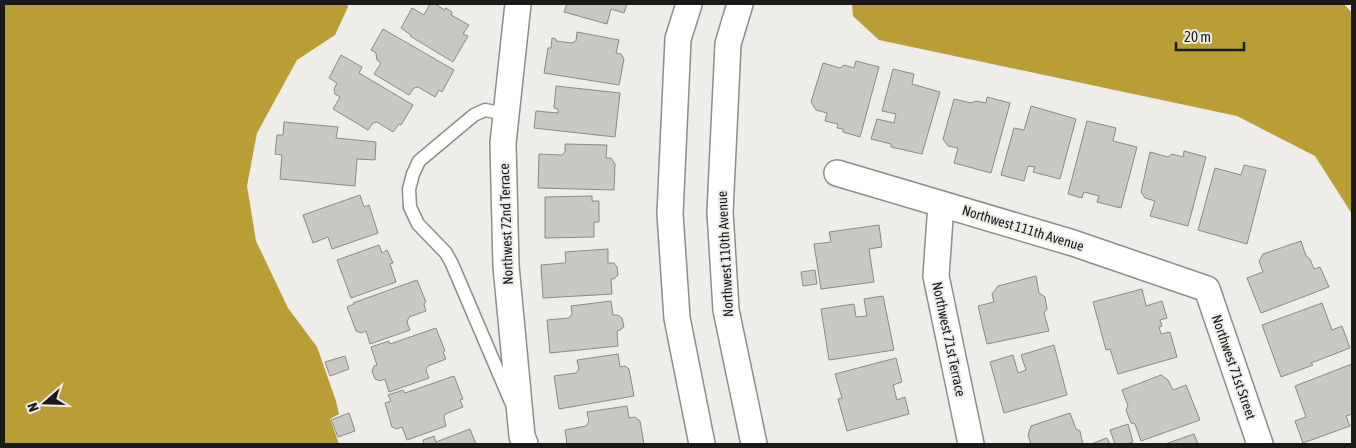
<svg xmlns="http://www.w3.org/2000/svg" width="1356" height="448" font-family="'Asap Condensed',sans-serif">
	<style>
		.water { fill: #b89e34 }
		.building { fill: #c9c8c5; stroke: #898985 }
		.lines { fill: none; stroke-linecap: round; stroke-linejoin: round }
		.lane-casing { stroke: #8e8d8a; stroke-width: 15 }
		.street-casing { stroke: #8e8d8a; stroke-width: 28 }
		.lane { stroke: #fff; stroke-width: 12 }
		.street { stroke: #fff; stroke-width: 25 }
		.labels { text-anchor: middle; stroke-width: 4; stroke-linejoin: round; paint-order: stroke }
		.street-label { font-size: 14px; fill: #1a1a19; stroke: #eeedea }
	</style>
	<rect width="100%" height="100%" fill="#eeedea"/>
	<g class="water">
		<polygon points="4,4 347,4 348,7 335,35 297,60 257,133 247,186 256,241 288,308 317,347 336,401 339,414 330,419 339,444 4,444"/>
		<polygon points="852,4 1344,4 1352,13 1352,214 1315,156 1237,116 879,40 853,16"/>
	</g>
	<g class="building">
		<polygon points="430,4 435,4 445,10 446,8 452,12 451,15 469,25 463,34 468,36 453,62 410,36 411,35 401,28 412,8 424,15"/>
		<polygon points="567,4 627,4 624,13 611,9 607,24 564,12"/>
		<polygon points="383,29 454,70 442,92 439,90 435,97 418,87 414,88 409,95 374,74 381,63 377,60 376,53 371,50"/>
		<polygon points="577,32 619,40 616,53 621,54 624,59 619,85 544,73 548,48 551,48 552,38 556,39 556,41 572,43 576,41"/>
		<polygon points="341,55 362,67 359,73 413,105 401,125 399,124 393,132 377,122 373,123 368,130 333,109 340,97 335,94 334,89 337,83 329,78"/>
		<polygon points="856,61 879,67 860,137 843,132 843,129 837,128 838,124 825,121 827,113 816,110 811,102 823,63 840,68 844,65 854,68"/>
		<polygon points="893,69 914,74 912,84 940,92 922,154 891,147 891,144 871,139 877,119 894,123 896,114 882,111"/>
		<polygon points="556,86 620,93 615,137 534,128 536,111 558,113 558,109 554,108"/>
		<polygon points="987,97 1010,103 991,173 954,163 958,148 948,146 943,139 954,99 971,103 976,101 986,103"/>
		<polygon points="1031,106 1076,119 1060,179 1033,172 1035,167 1028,166 1024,181 1001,175 1014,128 1024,130"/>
		<polygon points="1087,121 1116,128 1113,141 1137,147 1121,208 1097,202 1099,196 1084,192 1082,198 1068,194"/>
		<polygon points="284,122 338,127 336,138 376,142 375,160 357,159 355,186 280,179 282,155 275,154 277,135 283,135"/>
		<polygon points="565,144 607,145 606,158 611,158 615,164 614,190 538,188 539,154 562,155 565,152"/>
		<polygon points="1184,151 1206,157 1188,226 1150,216 1155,201 1145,198 1141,192 1150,152 1168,157 1172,154 1183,157"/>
		<polygon points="1244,165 1266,170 1247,244 1198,230 1215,168 1241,175"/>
		<polygon points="360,195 364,207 369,205 378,233 332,249 328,237 313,243 303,215"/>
		<polygon points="592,196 592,201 599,201 599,222 594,222 594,237 545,238 545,197"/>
		<polygon points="879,225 882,247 869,249 874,282 821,289 814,244 831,242 829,232"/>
		<polygon points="1301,241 1306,256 1310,259 1314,269 1320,267 1329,287 1261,313 1247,278 1263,272 1259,261 1263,254"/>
		<polygon points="379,245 382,253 387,250 393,263 390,264 396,282 351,298 337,260"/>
		<polygon points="608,249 608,263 614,263 617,267 618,275 614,279 611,279 612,294 543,298 541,265 564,263 566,262 565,252"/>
		<polygon points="815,270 817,284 803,286 801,272"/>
		<polygon points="1036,276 1039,293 1045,297 1047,309 1044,313 1049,331 987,344 978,306 994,302 992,294 998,286"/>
		<polygon points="417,280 426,302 424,304 426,311 409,317 407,322 410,330 370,344 366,331 361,333 356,331 347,307 354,304 353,303"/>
		<polygon points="1142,289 1146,306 1162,301 1167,318 1160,320 1162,326 1159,327 1161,334 1170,332 1177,357 1118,374 1110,349 1106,350 1093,302"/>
		<polygon points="883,296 894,350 829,360 821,309 854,304 856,317 867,316 864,299"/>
		<polygon points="611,301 613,315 618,315 622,318 624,327 620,330 617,331 618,346 550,353 547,320 569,318 572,314 571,306"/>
		<polygon points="1322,303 1332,330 1342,326 1350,348 1311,363 1313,365 1281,377 1262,325"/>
		<polygon points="436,328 445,351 443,352 446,359 428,366 426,370 429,378 389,392 385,379 380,381 375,379 372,371 374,366 377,365 371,347 389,341 390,344"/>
		<polygon points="1054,345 1067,395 1004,413 990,362 1013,355 1018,373 1026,370 1021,355"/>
		<polygon points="618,354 620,367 625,366 629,369 634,396 559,409 554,376 576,373 579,369 577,360"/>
		<polygon points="345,356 349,369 330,376 325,362"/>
		<polygon points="896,358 902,382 893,385 897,400 905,397 909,414 847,431 838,399 842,398 835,374"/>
		<polygon points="1352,364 1352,414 1346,416 1350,426 1303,443 1295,421 1306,417 1295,386"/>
		<polygon points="1161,375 1168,380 1173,390 1186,385 1200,420 1141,441 1135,424 1131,423 1126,410 1128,406 1122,390"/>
		<polygon points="454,376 463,399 460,400 463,407 445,414 444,418 446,426 407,440 402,427 397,429 392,427 385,403 391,401 388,395 403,390 405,393"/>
		<polygon points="627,406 629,418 635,417 640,421 644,444 567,444 565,430 586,426 589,422 587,412"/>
		<polygon points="349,413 355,431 338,437 331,420"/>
		<polygon points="1070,413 1076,429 1080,431 1083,444 1031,444 1028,435 1031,426"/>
		<polygon points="1128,424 1133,442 1126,444 1115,444 1110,430"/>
		<polygon points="470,429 476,444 424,444 423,440 434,436 436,442"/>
		<polygon points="1194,434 1198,444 1165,444"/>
		<polygon points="1107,438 1110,444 1091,444"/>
	</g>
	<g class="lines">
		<g class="lane-casing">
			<polyline id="lane" points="506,114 485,110 474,115 419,161 413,174 409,189 410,207 418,224 446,253 452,264 511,402"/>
		</g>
		<g class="street-casing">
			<g id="street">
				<polyline points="518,4 503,143 506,266 522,436 525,444"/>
				<polyline points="689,4 678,39 670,214 677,318 702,444"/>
				<polyline points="740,4 728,44 720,212 726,310 754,444"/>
				<polyline points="837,173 1073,243 1207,289 1260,444"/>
				<polyline points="941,204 936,276 971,444"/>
			</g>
		</g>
		<use href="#lane" class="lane"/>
		<use href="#street" class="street"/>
	</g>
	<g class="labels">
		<g class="street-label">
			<text transform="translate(506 224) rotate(-92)" y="5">Northwest 72nd Terrace</text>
			<text transform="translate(1023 228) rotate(17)" y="5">Northwest 111th Avenue</text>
			<text transform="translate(725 254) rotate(-93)" y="5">Northwest 110th Avenue</text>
			<text transform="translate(949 339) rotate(78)" y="5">Northwest 71st Terrace</text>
			<text transform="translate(1234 367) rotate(71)" y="5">Northwest 71st Street</text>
		</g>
	</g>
	<rect width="1356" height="448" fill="none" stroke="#1a1a19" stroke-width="10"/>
	<g transform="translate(45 403) rotate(250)" stroke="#eeedea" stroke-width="4" paint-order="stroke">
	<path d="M0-4L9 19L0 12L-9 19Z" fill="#1a1a19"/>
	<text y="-8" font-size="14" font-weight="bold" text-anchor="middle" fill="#1a1a19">N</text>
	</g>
	<path d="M1176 42v8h68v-8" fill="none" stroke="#1a1a19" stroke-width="2.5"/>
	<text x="1184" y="42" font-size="15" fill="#1a1a19" stroke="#eeedea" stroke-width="4" paint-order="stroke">20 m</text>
</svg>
